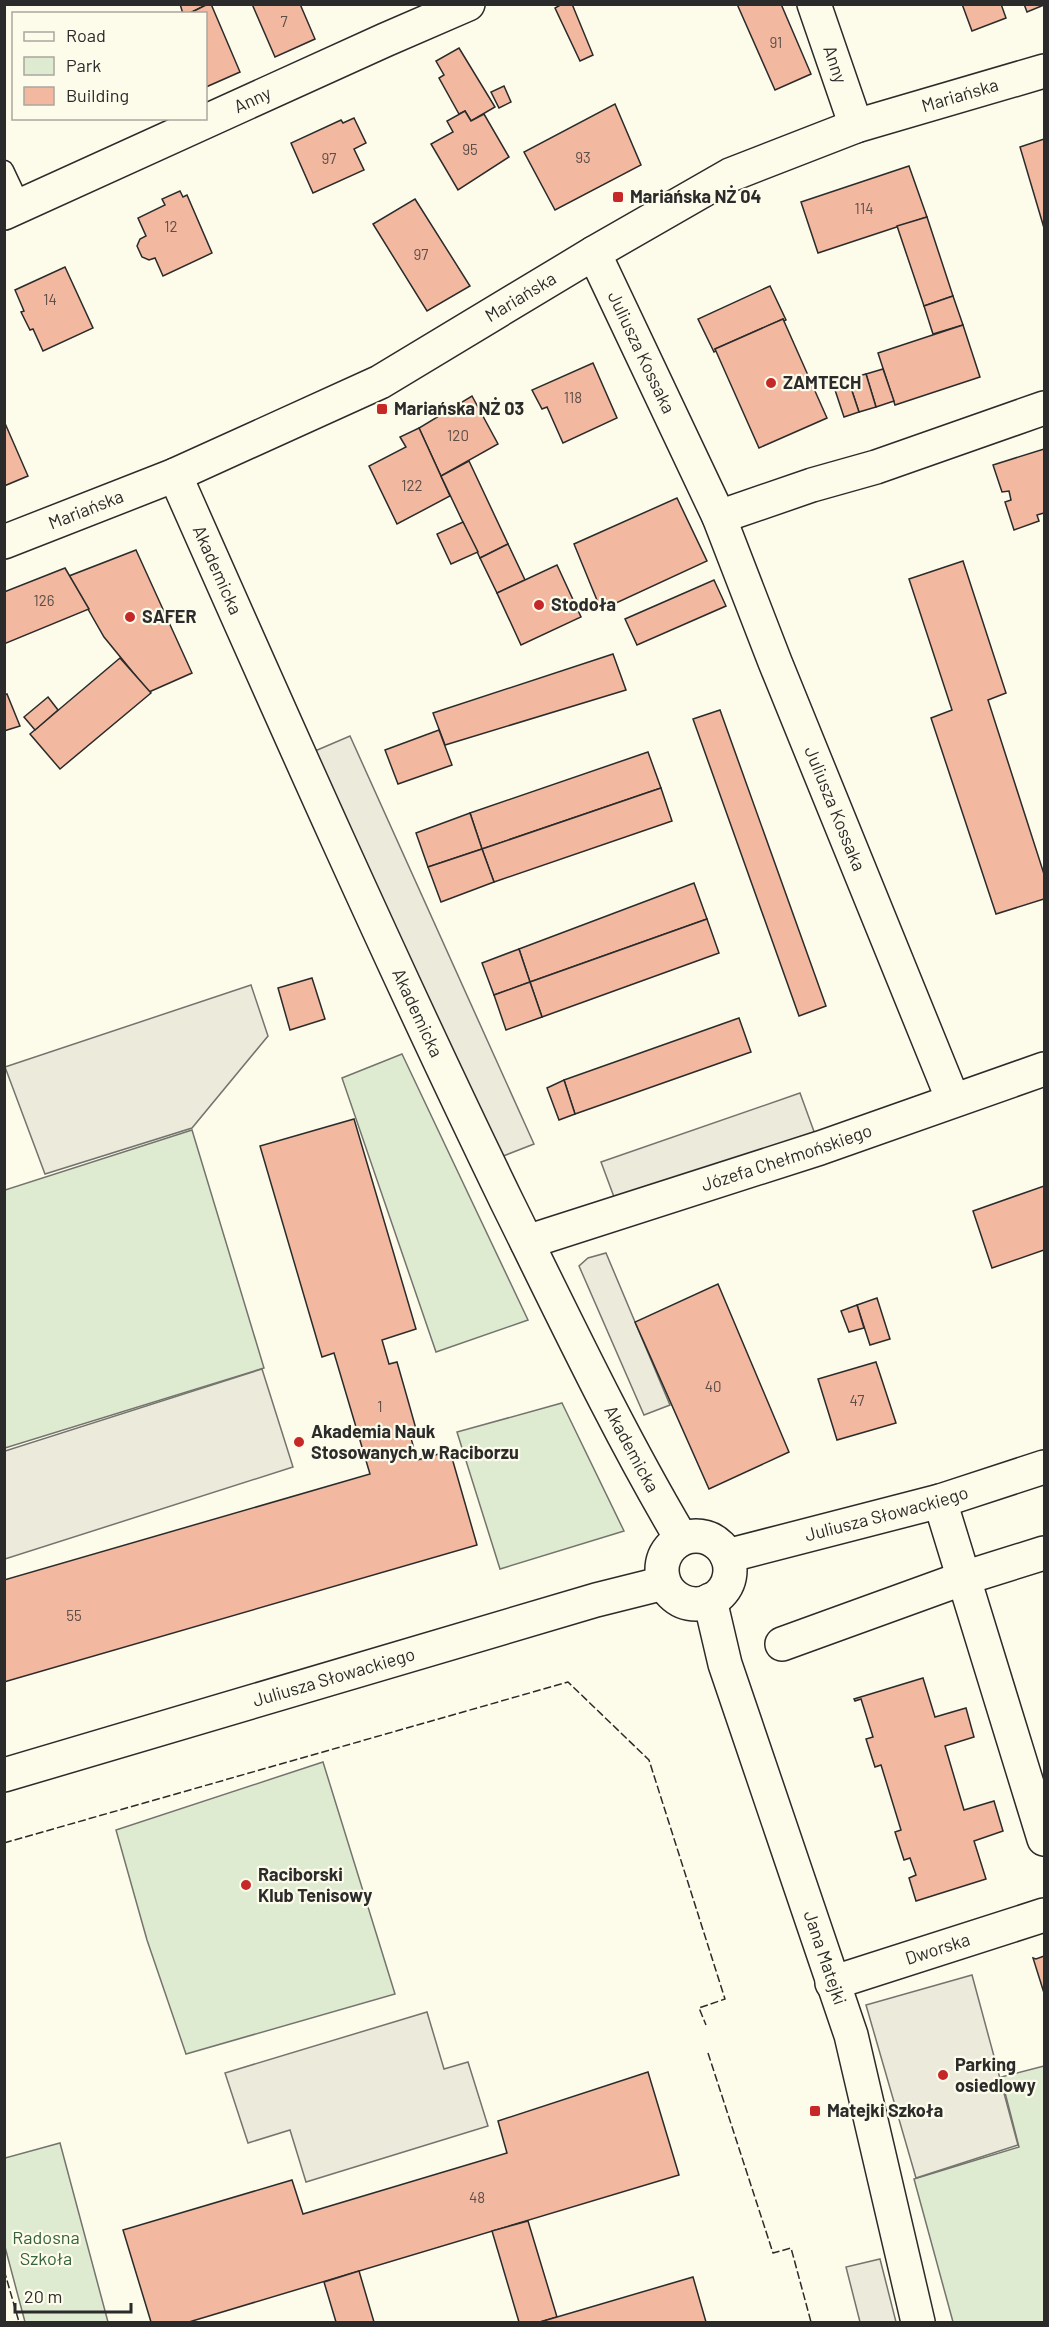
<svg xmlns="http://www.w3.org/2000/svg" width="1049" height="2327" font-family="Barlow,sans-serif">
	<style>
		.green { fill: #deebd1; stroke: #74746e; stroke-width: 1.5 }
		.parking { fill: #eceadb; stroke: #74746e; stroke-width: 1.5 }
		.building { fill: #f2b8a0; stroke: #2b2b2b; stroke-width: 1.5 }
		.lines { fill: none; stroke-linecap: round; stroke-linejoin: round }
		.service-casing { stroke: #2b2b2b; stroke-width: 21 }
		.minor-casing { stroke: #2b2b2b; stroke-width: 36 }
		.service { stroke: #fdfbea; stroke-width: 18 }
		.minor { stroke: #fdfbea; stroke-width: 33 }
		.fence { stroke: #2b2b2b; stroke-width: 1.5; stroke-dasharray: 8 3; stroke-linecap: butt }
		.poi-dot { fill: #c62828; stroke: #fdfbea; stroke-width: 2 }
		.labels { text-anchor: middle; stroke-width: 4.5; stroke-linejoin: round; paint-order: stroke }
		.number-label { font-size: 15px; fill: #5d4e48 }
		.street-label { font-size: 18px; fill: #2b2b2b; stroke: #fdfbea }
		.poi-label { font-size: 18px; font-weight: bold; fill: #2b2b2b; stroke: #fdfbea; text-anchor: start }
		.park-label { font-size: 18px; fill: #34623c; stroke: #fdfbea }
	</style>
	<rect width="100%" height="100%" fill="#fdfbea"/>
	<g class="green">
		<polygon points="402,1054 528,1320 436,1352 342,1078"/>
		<polygon points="192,1130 264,1368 5,1448 5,1190"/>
		<polygon points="562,1403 624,1531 500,1569 457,1432"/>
		<polygon points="323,1762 395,1994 186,2054 147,1940 116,1830"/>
		<polygon points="1044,2066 1044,2322 953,2322 914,2179 1019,2147 1001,2077"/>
		<polygon points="60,2143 108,2322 25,2322 5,2247 5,2158"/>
	</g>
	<g class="parking">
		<polygon points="350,736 534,1144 488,1162 301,757"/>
		<polygon points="251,985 268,1036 192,1128 45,1174 5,1067"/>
		<polygon points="800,1093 820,1148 620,1213 601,1162"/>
		<polygon points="606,1253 670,1405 644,1415 579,1266 588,1258"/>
		<polygon points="262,1369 293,1467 5,1559 5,1451"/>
		<polygon points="972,1975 1018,2145 916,2178 866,2005"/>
		<polygon points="427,2012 444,2069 468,2062 488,2126 306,2182 290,2130 248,2143 225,2073"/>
		<polygon points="880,2259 896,2322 860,2322 846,2267"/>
	</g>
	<g class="building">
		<polygon points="180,4 208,4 188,14 183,14"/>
		<polygon points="208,4 211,4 240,72 206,87 206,14 188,14"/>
		<polygon points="252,4 300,4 315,39 275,57"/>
		<polygon points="562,4 572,4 593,55 580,61 555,8"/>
		<polygon points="737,4 781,4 811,74 775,90"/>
		<polygon points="962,4 1001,4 1006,18 972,31"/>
		<polygon points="1024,4 1044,4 1044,5 1027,12"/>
		<polygon points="459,48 495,107 471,121 465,111 459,114 439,78 444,75 436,61"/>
		<polygon points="504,86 511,102 499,108 491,92"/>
		<polygon points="615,104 641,165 555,210 524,152"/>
		<polygon points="465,111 471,121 484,114 509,157 458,190 431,144 453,132 447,121"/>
		<polygon points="354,118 366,143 354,149 364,170 313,193 291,143 341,120 343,123"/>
		<polygon points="1044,139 1044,228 1020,147"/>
		<polygon points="909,166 927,217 818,253 801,202"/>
		<polygon points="180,191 183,197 187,195 212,253 163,276 155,258 149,260 142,257 137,246 140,239 146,236 138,218 165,205 162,199"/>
		<polygon points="415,199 470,286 427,311 373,224"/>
		<polygon points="927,217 953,296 924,306 897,226"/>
		<polygon points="65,267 93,328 43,351 33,329 30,330 21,312 24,311 15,290"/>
		<polygon points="770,286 786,320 784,321 783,319 715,349 716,351 714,352 698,319"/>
		<polygon points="953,296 963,325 933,334 924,306"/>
		<polygon points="783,319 827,418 759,448 715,349"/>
		<polygon points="963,325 980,377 895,405 878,353"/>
		<polygon points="593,363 617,418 563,443 547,407 542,409 532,390"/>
		<polygon points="883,369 894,401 876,407 866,374"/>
		<polygon points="866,374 876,407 859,412 848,379"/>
		<polygon points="848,379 859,412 844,417 833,384"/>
		<polygon points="472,396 498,444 441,476 419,428"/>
		<polygon points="4,421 28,476 4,486"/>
		<polygon points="419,428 450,496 397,524 369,466 406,447 400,437"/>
		<polygon points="1044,449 1044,513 1037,515 1039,521 1014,530 1005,502 1011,500 1009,491 1002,492 993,465"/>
		<polygon points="469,461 508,544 480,558 441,476"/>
		<polygon points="677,498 707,561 601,610 574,544"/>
		<polygon points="463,522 478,552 451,564 437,534"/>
		<polygon points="508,544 525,580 497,593 480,558"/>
		<polygon points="136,550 192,673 149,692 104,637 69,576"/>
		<polygon points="963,561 1006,693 988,700 1044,874 1044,899 996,914 931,718 952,710 909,579"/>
		<polygon points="557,565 581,617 521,645 497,593"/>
		<polygon points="65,568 89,609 4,644 4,592"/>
		<polygon points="714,580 726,606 637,645 625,619"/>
		<polygon points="613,654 626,690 445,745 433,713"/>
		<polygon points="120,658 151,693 60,769 30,734"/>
		<polygon points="7,694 20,726 4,731 4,695"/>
		<polygon points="48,697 58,710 35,730 24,717"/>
		<polygon points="720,710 826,1006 799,1016 693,719"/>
		<polygon points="439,730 452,765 398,784 385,750"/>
		<polygon points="648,752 661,788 482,849 470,813"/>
		<polygon points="661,788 672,821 494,882 482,849"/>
		<polygon points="470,813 482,849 428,867 416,833"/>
		<polygon points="482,849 494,882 441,902 428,867"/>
		<polygon points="694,883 707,919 530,982 519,949"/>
		<polygon points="707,919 719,953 542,1017 530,982"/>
		<polygon points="519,949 530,982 494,995 482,963"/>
		<polygon points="312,978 325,1019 290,1030 278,988"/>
		<polygon points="530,982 542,1017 506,1030 494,995"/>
		<polygon points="739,1018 751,1052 575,1114 564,1080"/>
		<polygon points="564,1080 575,1114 559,1120 547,1088"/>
		<polygon points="354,1119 416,1329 382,1340 389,1364 397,1362 407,1397 418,1436 411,1438 417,1460 450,1451 477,1545 4,1682 4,1580 370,1474 334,1353 322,1357 260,1146"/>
		<polygon points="1044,1186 1044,1250 992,1268 973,1211"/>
		<polygon points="718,1284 789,1452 709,1489 635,1322"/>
		<polygon points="877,1298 890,1339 870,1345 857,1305"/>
		<polygon points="857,1305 864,1328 849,1332 841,1311"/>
		<polygon points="876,1362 896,1423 837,1440 818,1379"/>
		<polygon points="923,1678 935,1717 966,1708 974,1737 945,1746 964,1810 994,1801 1003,1831 974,1841 986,1879 916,1901 909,1878 916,1875 910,1858 904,1860 895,1832 901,1830 881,1765 875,1767 866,1739 873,1737 861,1699 855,1701 854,1699"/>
		<polygon points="1044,1956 1044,1993 1033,1958 1036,1959"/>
		<polygon points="648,2072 679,2175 189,2322 151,2322 123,2230 292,2180 303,2214 507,2153 498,2121"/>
		<polygon points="528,2221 557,2317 540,2322 519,2322 492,2231"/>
		<polygon points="359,2271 374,2322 336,2322 324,2282"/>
		<polygon points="693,2277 706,2322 540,2322"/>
	</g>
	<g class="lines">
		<g class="service-casing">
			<polyline id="service" points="4,170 21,206"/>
		</g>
		<g class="minor-casing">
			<g id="minor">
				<path id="s1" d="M814,4l42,122"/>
				<path id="s2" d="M4,213l381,-173 83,-36"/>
				<path id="s3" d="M594,253l125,264 56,145 178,438"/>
				<path id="s4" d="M175,475c108,244 216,488 332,727 56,113 110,228 174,336"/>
				<polyline points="719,517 812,485 876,467 1044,408"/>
				<path id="s5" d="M4,542l171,-67 205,-93 214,-129 136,-78 126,-49 188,-55"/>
				<path id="s6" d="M527,1242l293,-94 224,-79"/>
				<polyline points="940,1501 1044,1839"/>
				<circle cx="696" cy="1570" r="34"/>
				<path id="s7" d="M727,1556l213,-55 104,-34"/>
				<path id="s8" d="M710,1600l15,64 126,371 67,287"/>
				<polyline points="782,1644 964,1578 1044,1553"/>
				<path id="s9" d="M4,1775l592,-175 68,-17"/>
				<path id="s10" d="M832,1983l212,-68"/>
			</g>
		</g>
		<use href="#service" class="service"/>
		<use href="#minor" class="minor"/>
		<g class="fence">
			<polyline points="4,1843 568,1682 649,1760 725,1999 699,2008 706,2025"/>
			<polyline points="708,2053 773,2253 791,2248 811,2322"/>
			<polyline points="4,2270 19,2322"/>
		</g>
	</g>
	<g class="poi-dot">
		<rect x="612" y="191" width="12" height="12" rx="3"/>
		<circle cx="771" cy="383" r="6"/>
		<rect x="376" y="403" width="12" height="12" rx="3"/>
		<circle cx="539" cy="605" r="6"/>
		<circle cx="130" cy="617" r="6"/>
		<circle cx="299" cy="1442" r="6"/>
		<circle cx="246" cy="1885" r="6"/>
		<circle cx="943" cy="2075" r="6"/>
		<rect x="809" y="2105" width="12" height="12" rx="3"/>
	</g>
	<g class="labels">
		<g class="number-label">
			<text x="284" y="27">7</text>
			<text x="776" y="48">91</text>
			<text x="470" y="155">95</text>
			<text x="583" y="163">93</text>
			<text x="329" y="164">97</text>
			<text x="864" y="214">114</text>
			<text x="171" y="232">12</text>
			<text x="421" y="260">97</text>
			<text x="50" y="305">14</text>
			<text x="573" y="403">118</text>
			<text x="458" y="441">120</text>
			<text x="412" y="491">122</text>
			<text x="44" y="606">126</text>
			<text x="713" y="1392">40</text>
			<text x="857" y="1406">47</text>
			<text x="380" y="1412">1</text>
			<text x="74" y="1621">55</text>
			<text x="477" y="2203">48</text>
		</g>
		<g class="street-label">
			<text dy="6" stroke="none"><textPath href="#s1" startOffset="64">Anny</textPath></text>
			<text dy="6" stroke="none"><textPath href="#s5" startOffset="1059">Mariańska</textPath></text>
			<text dy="6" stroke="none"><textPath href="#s2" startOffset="273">Anny</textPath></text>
			<text dy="6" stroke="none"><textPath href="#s5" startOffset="573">Mariańska</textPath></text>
			<text dy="6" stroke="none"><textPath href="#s3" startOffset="110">Juliusza Kossaka</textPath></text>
			<text dy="6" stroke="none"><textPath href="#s5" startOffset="88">Mariańska</textPath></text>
			<text dy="6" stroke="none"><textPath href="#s4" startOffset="104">Akademicka</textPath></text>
			<text dy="6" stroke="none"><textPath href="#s3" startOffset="606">Juliusza Kossaka</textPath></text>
			<text dy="6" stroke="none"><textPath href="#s4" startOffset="590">Akademicka</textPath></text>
			<text dy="6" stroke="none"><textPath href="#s6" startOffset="273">Józefa Chełmońskiego</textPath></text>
			<text dy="6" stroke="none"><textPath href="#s4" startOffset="1076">Akademicka</textPath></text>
			<text dy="6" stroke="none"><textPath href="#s7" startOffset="165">Juliusza Słowackiego</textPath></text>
			<text dy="6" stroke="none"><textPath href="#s9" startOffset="344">Juliusza Słowackiego</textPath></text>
			<text dy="6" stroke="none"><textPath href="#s10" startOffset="111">Dworska</textPath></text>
			<text dy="6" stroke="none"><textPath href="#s8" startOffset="376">Jana Matejki</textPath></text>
		</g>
		<g class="poi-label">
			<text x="630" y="203">Mariańska NŻ 04</text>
			<text x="783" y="389">ZAMTECH</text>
			<text x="394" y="415">Mariańska NŻ 03</text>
			<text x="551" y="611">Stodoła</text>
			<text x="142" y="623">SAFER</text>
			<text x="311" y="1438">Akademia Nauk<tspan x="311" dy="21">Stosowanych w Raciborzu</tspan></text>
			<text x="258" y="1881">Raciborski<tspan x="258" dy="21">Klub Tenisowy</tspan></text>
			<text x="955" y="2071">Parking<tspan x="955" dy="21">osiedlowy</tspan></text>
			<text x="827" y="2117">Matejki Szkoła</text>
		</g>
		<g class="park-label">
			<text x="46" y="2244">Radosna<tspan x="46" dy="21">Szkoła</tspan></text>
		</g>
	</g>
	<rect width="1049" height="2327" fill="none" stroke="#2b2b2b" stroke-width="12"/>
	<rect x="12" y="12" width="195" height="108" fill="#fdfbea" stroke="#a9a89e" stroke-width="1.5"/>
	<rect x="24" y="32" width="30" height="9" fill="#fdfbea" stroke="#a9a89e" stroke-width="1.5"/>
	<text x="66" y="42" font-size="18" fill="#2b2b2b">Road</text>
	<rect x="24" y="57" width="30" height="18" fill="#deebd1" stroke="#a9a89e" stroke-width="1.5"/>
	<text x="66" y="72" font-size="18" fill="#2b2b2b">Park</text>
	<rect x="24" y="87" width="30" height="18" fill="#f2b8a0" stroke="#a9a89e" stroke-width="1.5"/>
	<text x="66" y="102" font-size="18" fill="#2b2b2b">Building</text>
	<path d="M15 2303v9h116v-9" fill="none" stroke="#2b2b2b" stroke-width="3"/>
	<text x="24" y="2303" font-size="18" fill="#2b2b2b" stroke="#fdfbea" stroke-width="4.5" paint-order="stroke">20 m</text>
</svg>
